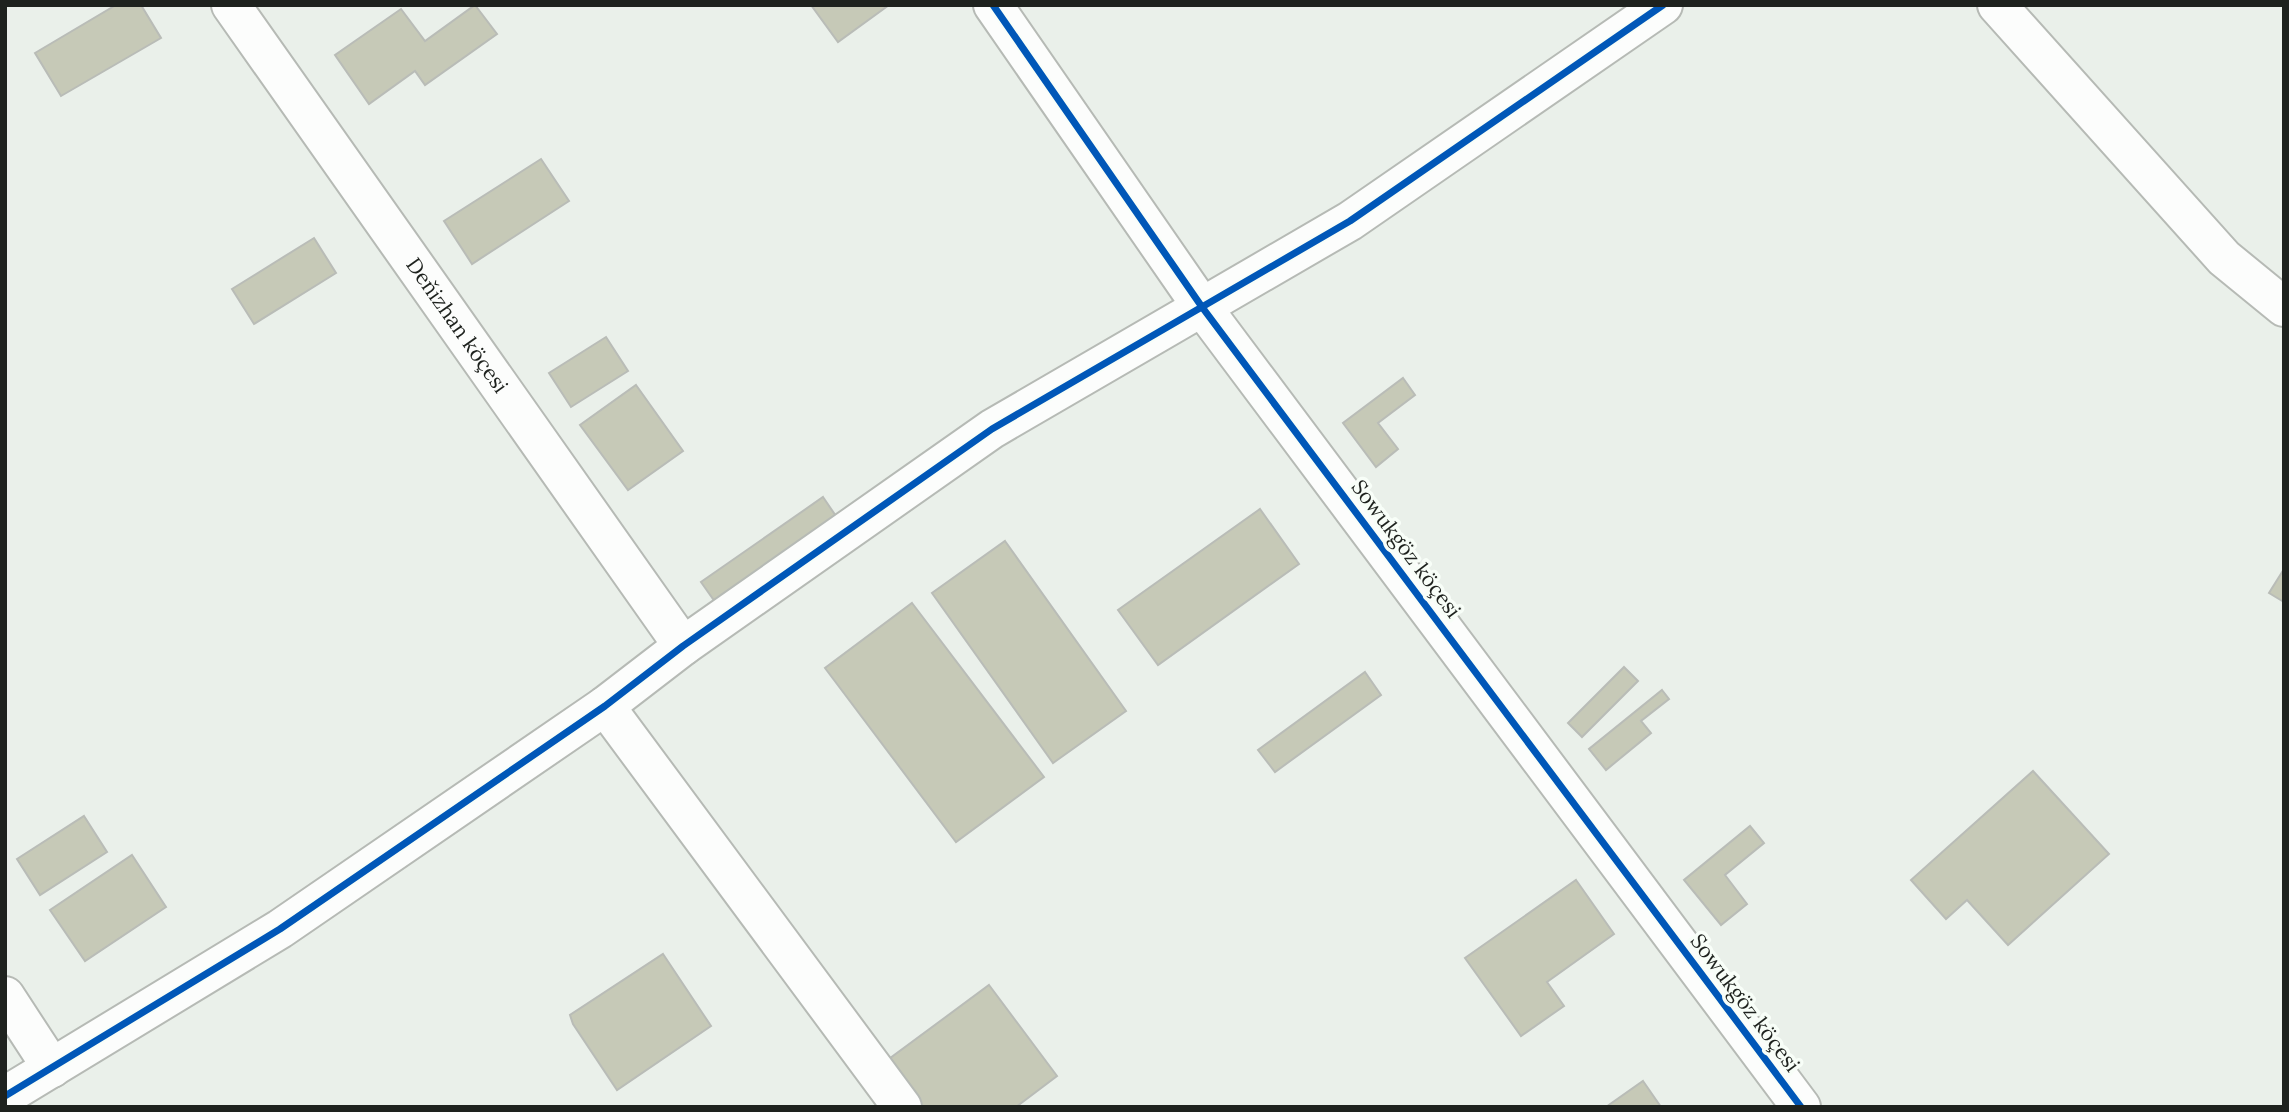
<svg xmlns="http://www.w3.org/2000/svg" width="2289" height="1112" font-family="Lora,serif">
	<style>
		.building { fill: #c6c9b7; stroke: #b9bcb7; stroke-width: 2 }
		.lines { fill: none; stroke-linecap: round; stroke-linejoin: round }
		.minor-casing { stroke: #b6bab5; stroke-width: 42 }
		.minor { stroke: #fcfdfc; stroke-width: 38 }
		.cycleway-casing { stroke: #f8fef8; stroke-width: 11 }
		.cycleway { stroke: #0057b8; stroke-width: 7 }
		.labels { text-anchor: middle; stroke-width: 7; stroke-linejoin: round; paint-order: stroke }
		.street-label { font-size: 21px; fill: #1e221e; stroke: #f8fef8 }
	</style>
	<rect width="100%" height="100%" fill="#eaf0ea"/>
	<g class="building">
		<polygon points="116,5 141,5 161,38 61,96 35,53"/>
		<polygon points="475,5 497,34 425,85 415,71 369,104 335,55 401,9 425,41"/>
		<polygon points="811,5 889,5 838,42"/>
		<polygon points="541,159 569,201 472,264 444,221"/>
		<polygon points="314,238 336,273 254,324 232,289"/>
		<polygon points="606,337 628,371 571,407 549,373"/>
		<polygon points="1403,378 1415,395 1378,423 1398,449 1376,467 1343,423"/>
		<polygon points="636,385 683,451 628,490 580,425"/>
		<polygon points="823,497 840,522 718,606 701,582"/>
		<polygon points="1260,509 1299,564 1158,665 1118,610"/>
		<polygon points="1005,541 1126,711 1053,763 932,593"/>
		<polygon points="2284,569 2284,602 2269,593"/>
		<polygon points="912,603 1044,777 956,842 825,668"/>
		<polygon points="1624,667 1638,681 1582,737 1568,723"/>
		<polygon points="1365,672 1381,695 1275,772 1258,750"/>
		<polygon points="1662,690 1669,699 1641,721 1651,733 1606,770 1589,749"/>
		<polygon points="2033,771 2109,854 2008,945 1967,900 1946,919 1911,880"/>
		<polygon points="84,816 107,852 40,895 17,859"/>
		<polygon points="1750,826 1764,843 1725,875 1747,904 1721,925 1684,880"/>
		<polygon points="132,855 166,907 85,961 50,910"/>
		<polygon points="1576,880 1614,934 1547,982 1564,1006 1521,1036 1465,958"/>
		<polygon points="663,954 711,1026 617,1090 573,1024 570,1015"/>
		<polygon points="989,985 1057,1076 1016,1107 902,1107 874,1070"/>
		<polygon points="1643,1081 1661,1107 1606,1107"/>
	</g>
	<g class="lines">
		<g class="minor-casing">
			<g id="minor">
				<path id="s1" d="M231,5l452,641"/>
				<polyline points="993,5 1202,307 1801,1107"/>
				<polyline points="1997,5 2224,258 2284,307"/>
				<polyline points="605,706 902,1107"/>
				<polyline points="5,996 52,1068"/>
				<polyline points="5,1096 280,929 605,706 683,646 992,429 1350,221 1663,5"/>
			</g>
		</g>
		<use href="#minor" class="minor"/>
		<g class="cycleway-casing">
			<g id="cycleway">
				<polyline points="993,5 1202,307 1801,1107"/>
				<polyline points="5,1096 280,929 605,706 683,646 992,429 1350,221 1663,5"/>
			</g>
		</g>
		<use href="#cycleway" class="cycleway"/>
	</g>
	<g class="labels">
		<g class="street-label">
			<text dy="7" stroke="none"><textPath href="#s1" startOffset="392">Deňizhan köçesi</textPath></text>
			<text transform="translate(1406 549) rotate(53)" y="7">Sowukgöz köçesi</text>
			<text transform="translate(1745 1003) rotate(53)" y="7">Sowukgöz köçesi</text>
		</g>
	</g>
	<rect width="2289" height="1112" fill="none" stroke="#1e221e" stroke-width="14"/>
</svg>
